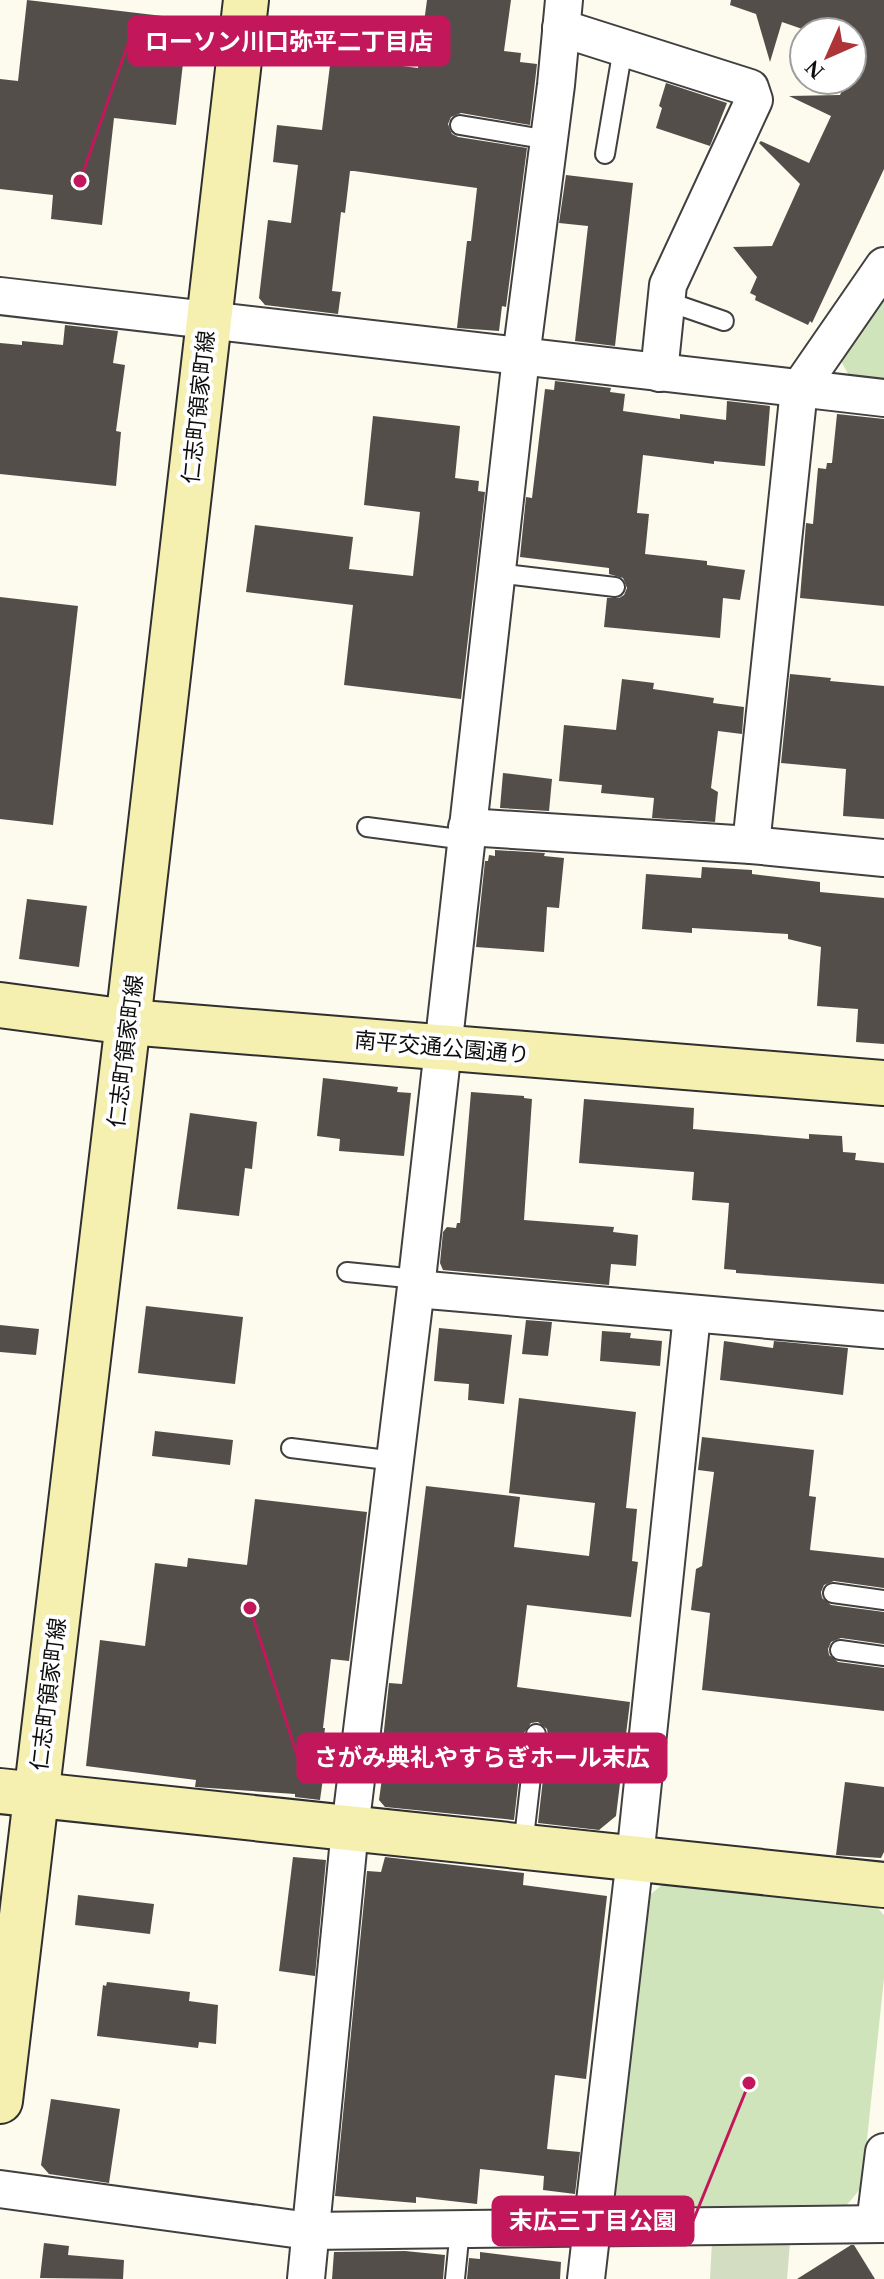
<svg xmlns="http://www.w3.org/2000/svg" width="884" height="2279" font-family="'Times New Roman','Noto Sans JP',serif">
	<style>
		.green { fill: #d0e4bb }
		.cemetery { fill: #d3ddc2 }
		.building { fill: #544e4a }
		.lines { fill: none; stroke-linecap: round; stroke-linejoin: round }
		.lane-casing { stroke: #404040; stroke-width: 22 }
		.street-casing { stroke: #404040; stroke-width: 40 }
		.secondary-casing { stroke: #2f2f2f; stroke-width: 48 }
		.lane { stroke: #fff; stroke-width: 18 }
		.street { stroke: #fff; stroke-width: 36 }
		.secondary { stroke: #f6f0b0; stroke-width: 44 }
		.labels { text-anchor: middle; stroke-width: 8; stroke-linejoin: round; paint-order: stroke }
		.street-label { font-size: 22px; fill: #0d0d0d; stroke: #fff }
		.leader { fill: none; stroke: #c2185b; stroke-width: 3 }
		.callout-dot { fill: #c2185b; stroke: #fff; stroke-width: 3 }
		.callout { fill: #c2185b; stroke: #c2185b; stroke-width: 3 }
		.callout-label { font-size: 24px; text-anchor: middle; font-weight: bold; fill: #fff }
	</style>
	<rect width="100%" height="100%" fill="#fdfaee"/>
	<g class="green">
		<polygon points="884,296 884,382 851,379 841,361"/>
		<polygon points="662,1885 874,1904 884,1915 884,1978 862,2187 845,2207 630,2213 613,2193 647,1897"/>
	</g>
	<polygon class="cemetery" points="712,2242 790,2242 787,2279 710,2279"/>
	<g class="building">
		<polygon points="27,0 188,19 176,125 114,118 102,225 51,219 53,195 0,189 0,79 18,81"/>
		<polygon points="427,0 511,0 504,51 521,53 520,62 537,64 530,125 461,113 451,117 448,124 452,134 458,137 527,148 506,307 502,306 499,331 457,328 467,241 471,241 477,188 354,171 350,171 345,213 341,212 332,291 341,292 338,314 265,305 259,298 268,220 291,223 298,165 273,162 277,125 322,130 331,57 418,68"/>
		<polygon points="731,0 884,0 884,169 812,323 810,321 808,325 755,300 756,296 750,293 757,277 733,247 772,246 800,184 759,143 761,141 809,163 831,116 789,96 840,95 847,80 852,80 852,69 862,47 852,44 852,32 811,32 782,22 770,62 756,14 730,5"/>
		<polygon points="666,83 727,103 710,146 656,128 662,108 659,106"/>
		<polygon points="566,175 633,183 615,346 575,341 588,226 559,223"/>
		<polygon points="65,325 118,331 113,363 125,365 116,431 121,432 116,486 0,474 0,343 22,345 22,341 63,345"/>
		<polygon points="555,381 611,388 610,392 625,394 623,411 680,419 680,414 726,420 727,401 770,406 765,466 714,461 714,464 643,455 637,513 649,514 645,554 707,561 707,565 745,570 740,600 723,598 720,638 604,627 607,598 619,598 624,595 627,588 623,578 609,574 609,568 520,557 526,497 532,498 545,389 554,390"/>
		<polygon points="837,414 884,419 884,606 800,598 806,523 813,524 818,468 826,469 827,463 832,463"/>
		<polygon points="373,416 460,426 455,478 479,481 478,491 485,492 461,699 344,685 353,605 246,592 255,525 353,537 349,569 413,576 420,512 364,505"/>
		<polygon points="0,597 78,606 53,825 0,819"/>
		<polygon points="790,674 831,678 830,681 884,686 884,819 843,816 846,769 781,763"/>
		<polygon points="622,679 654,683 653,689 714,698 713,703 744,707 742,734 718,731 711,788 718,792 715,822 652,818 654,798 601,793 602,785 559,781 564,725 616,730"/>
		<polygon points="503,773 552,779 549,811 500,808"/>
		<polygon points="495,850 545,853 544,856 564,858 559,908 547,907 544,952 476,947 485,861 488,861 489,855 495,856"/>
		<polygon points="702,867 752,870 752,874 820,882 820,892 884,898 884,1044 856,1042 858,1009 817,1006 821,947 788,939 788,934 692,928 692,933 642,929 646,874 701,878"/>
		<polygon points="27,899 87,906 79,967 19,959"/>
		<polygon points="323,1078 398,1087 397,1092 411,1093 404,1156 339,1151 340,1139 317,1136"/>
		<polygon points="471,1092 524,1096 524,1098 532,1099 524,1220 614,1227 613,1232 638,1235 636,1266 611,1264 609,1285 443,1270 440,1263 443,1232 447,1227 456,1228 457,1223 460,1223"/>
		<polygon points="584,1099 694,1108 693,1129 809,1139 809,1134 842,1136 843,1152 856,1153 855,1160 884,1163 884,1284 736,1273 736,1270 724,1269 729,1203 692,1200 694,1172 579,1163"/>
		<polygon points="190,1113 257,1122 252,1169 245,1168 239,1216 177,1209"/>
		<polygon points="146,1306 243,1317 235,1384 138,1373"/>
		<polygon points="526,1320 552,1322 548,1356 522,1354"/>
		<polygon points="0,1325 39,1329 36,1355 0,1352"/>
		<polygon points="439,1328 512,1335 504,1404 468,1400 469,1384 434,1381"/>
		<polygon points="602,1331 631,1333 630,1338 662,1341 660,1366 600,1361"/>
		<polygon points="724,1341 773,1348 774,1341 848,1348 843,1395 720,1380"/>
		<polygon points="519,1398 636,1412 626,1508 637,1509 632,1561 638,1562 631,1617 527,1605 517,1687 630,1702 616,1816 599,1830 538,1823 548,1735 547,1729 538,1722 531,1723 524,1733 514,1820 385,1807 379,1800 382,1778 379,1778 389,1683 402,1684 426,1486 520,1497 514,1547 589,1556 595,1503 509,1493"/>
		<polygon points="155,1431 233,1440 230,1465 152,1456"/>
		<polygon points="702,1437 814,1450 809,1496 816,1497 810,1550 884,1558 884,1588 834,1581 824,1585 821,1592 822,1598 831,1605 884,1612 884,1644 841,1638 831,1642 828,1649 829,1655 838,1662 884,1668 884,1711 702,1690 710,1613 691,1610 696,1569 702,1566 714,1472 698,1470"/>
		<polygon points="255,1499 367,1512 349,1661 331,1659 323,1728 325,1728 322,1757 326,1757 320,1800 295,1797 295,1794 195,1787 196,1780 86,1766 100,1640 145,1646 155,1563 187,1567 188,1558 247,1565"/>
		<polygon points="845,1782 884,1787 884,1852 881,1858 836,1855"/>
		<polygon points="293,1857 326,1860 315,1976 279,1971"/>
		<polygon points="385,1857 524,1873 523,1885 607,1896 586,2079 555,2075 547,2149 580,2152 575,2194 543,2190 544,2176 480,2169 477,2204 416,2197 416,2203 335,2196 367,1871 381,1872"/>
		<polygon points="78,1895 154,1904 150,1934 75,1925"/>
		<polygon points="107,1982 190,1992 189,2001 218,2005 216,2044 199,2042 198,2048 97,2036 103,1985 106,1986"/>
		<polygon points="51,2099 120,2109 109,2183 49,2174 41,2165"/>
		<polygon points="44,2243 69,2246 68,2255 124,2260 123,2279 40,2278"/>
		<polygon points="851,2245 854,2245 875,2279 797,2279"/>
		<polygon points="405,2251 445,2255 443,2279 332,2279 334,2252"/>
		<polygon points="480,2252 561,2262 560,2279 467,2279 469,2258 480,2259"/>
	</g>
	<g class="lines">
		<g class="lane-casing">
			<g id="lane">
				<polyline points="460,125 549,140"/>
				<polyline points="605,154 623,48"/>
				<polyline points="666,301 724,321"/>
				<polyline points="496,573 615,587"/>
				<polyline points="367,827 466,840"/>
				<polyline points="347,1272 417,1279"/>
				<polyline points="291,1448 395,1461"/>
				<polyline points="833,1593 884,1600"/>
				<polyline points="840,1650 884,1656"/>
				<polyline points="523,1846 536,1734"/>
				<polyline points="455,2279 460,2229"/>
			</g>
		</g>
		<g class="street-casing">
			<g id="street">
				<polyline points="561,28 750,88 754,100 668,285 659,373"/>
				<polyline points="0,296 884,398"/>
				<polyline points="467,827 751,845 884,858"/>
				<polyline points="751,845 799,389 884,266"/>
				<polyline points="416,1289 884,1330"/>
				<polyline points="0,2189 309,2231 884,2224"/>
				<polyline points="875,2224 884,2152"/>
				<polyline points="306,2279 350,1829 417,1279 521,357 556,85 564,0"/>
				<polyline points="586,2279 635,1858 692,1315"/>
			</g>
		</g>
		<g class="secondary-casing">
			<g id="secondary">
				<polyline points="0,1005 128,1022 884,1083"/>
				<polyline points="0,1791 884,1885"/>
				<polyline points="0,2101 128,1022 246,0"/>
			</g>
		</g>
		<use href="#lane" class="lane"/>
		<use href="#street" class="street"/>
		<use href="#secondary" class="secondary"/>
	</g>
	<g class="labels">
		<g class="street-label">
			<text transform="translate(198 407) rotate(-84)" y="8">仁志町領家町線</text>
			<text transform="translate(442 1047) rotate(5)" y="8">南平交通公園通り</text>
			<text transform="translate(125 1051) rotate(-83)" y="8">仁志町領家町線</text>
			<text transform="translate(48 1694) rotate(-83)" y="8">仁志町領家町線</text>
		</g>
	</g>
	<path class="leader" d="M80 181L129 41M250 1608L298 1758M749 2083L693 2221"/>
	<g class="callout-dot">
		<circle cx="80" cy="181" r="8"/>
		<circle cx="250" cy="1608" r="8"/>
		<circle cx="749" cy="2083" r="8"/>
	</g>
	<g class="callout">
		<rect x="129" y="17" width="320" height="48" rx="8"/>
		<rect x="298" y="1734" width="368" height="48" rx="8"/>
		<rect x="493" y="2197" width="200" height="48" rx="8"/>
	</g>
	<g class="callout-label">
		<text x="289" y="50">ローソン川口弥平二丁目店</text>
		<text x="482" y="1766">さがみ典礼やすらぎホール末広</text>
		<text x="593" y="2229">末広三丁目公園</text>
	</g>
	<g transform="translate(828 56) rotate(225)"><circle r="38" fill="#ffffff" stroke="#9e9e9e" stroke-width="2"/>
	<path d="M0-6L14 30L0 20L-14 30Z" fill="#ad3437"/>
	<text y="-12" font-size="22" font-weight="bold" text-anchor="middle" fill="#0d0d0d">N</text>
	</g>
</svg>
